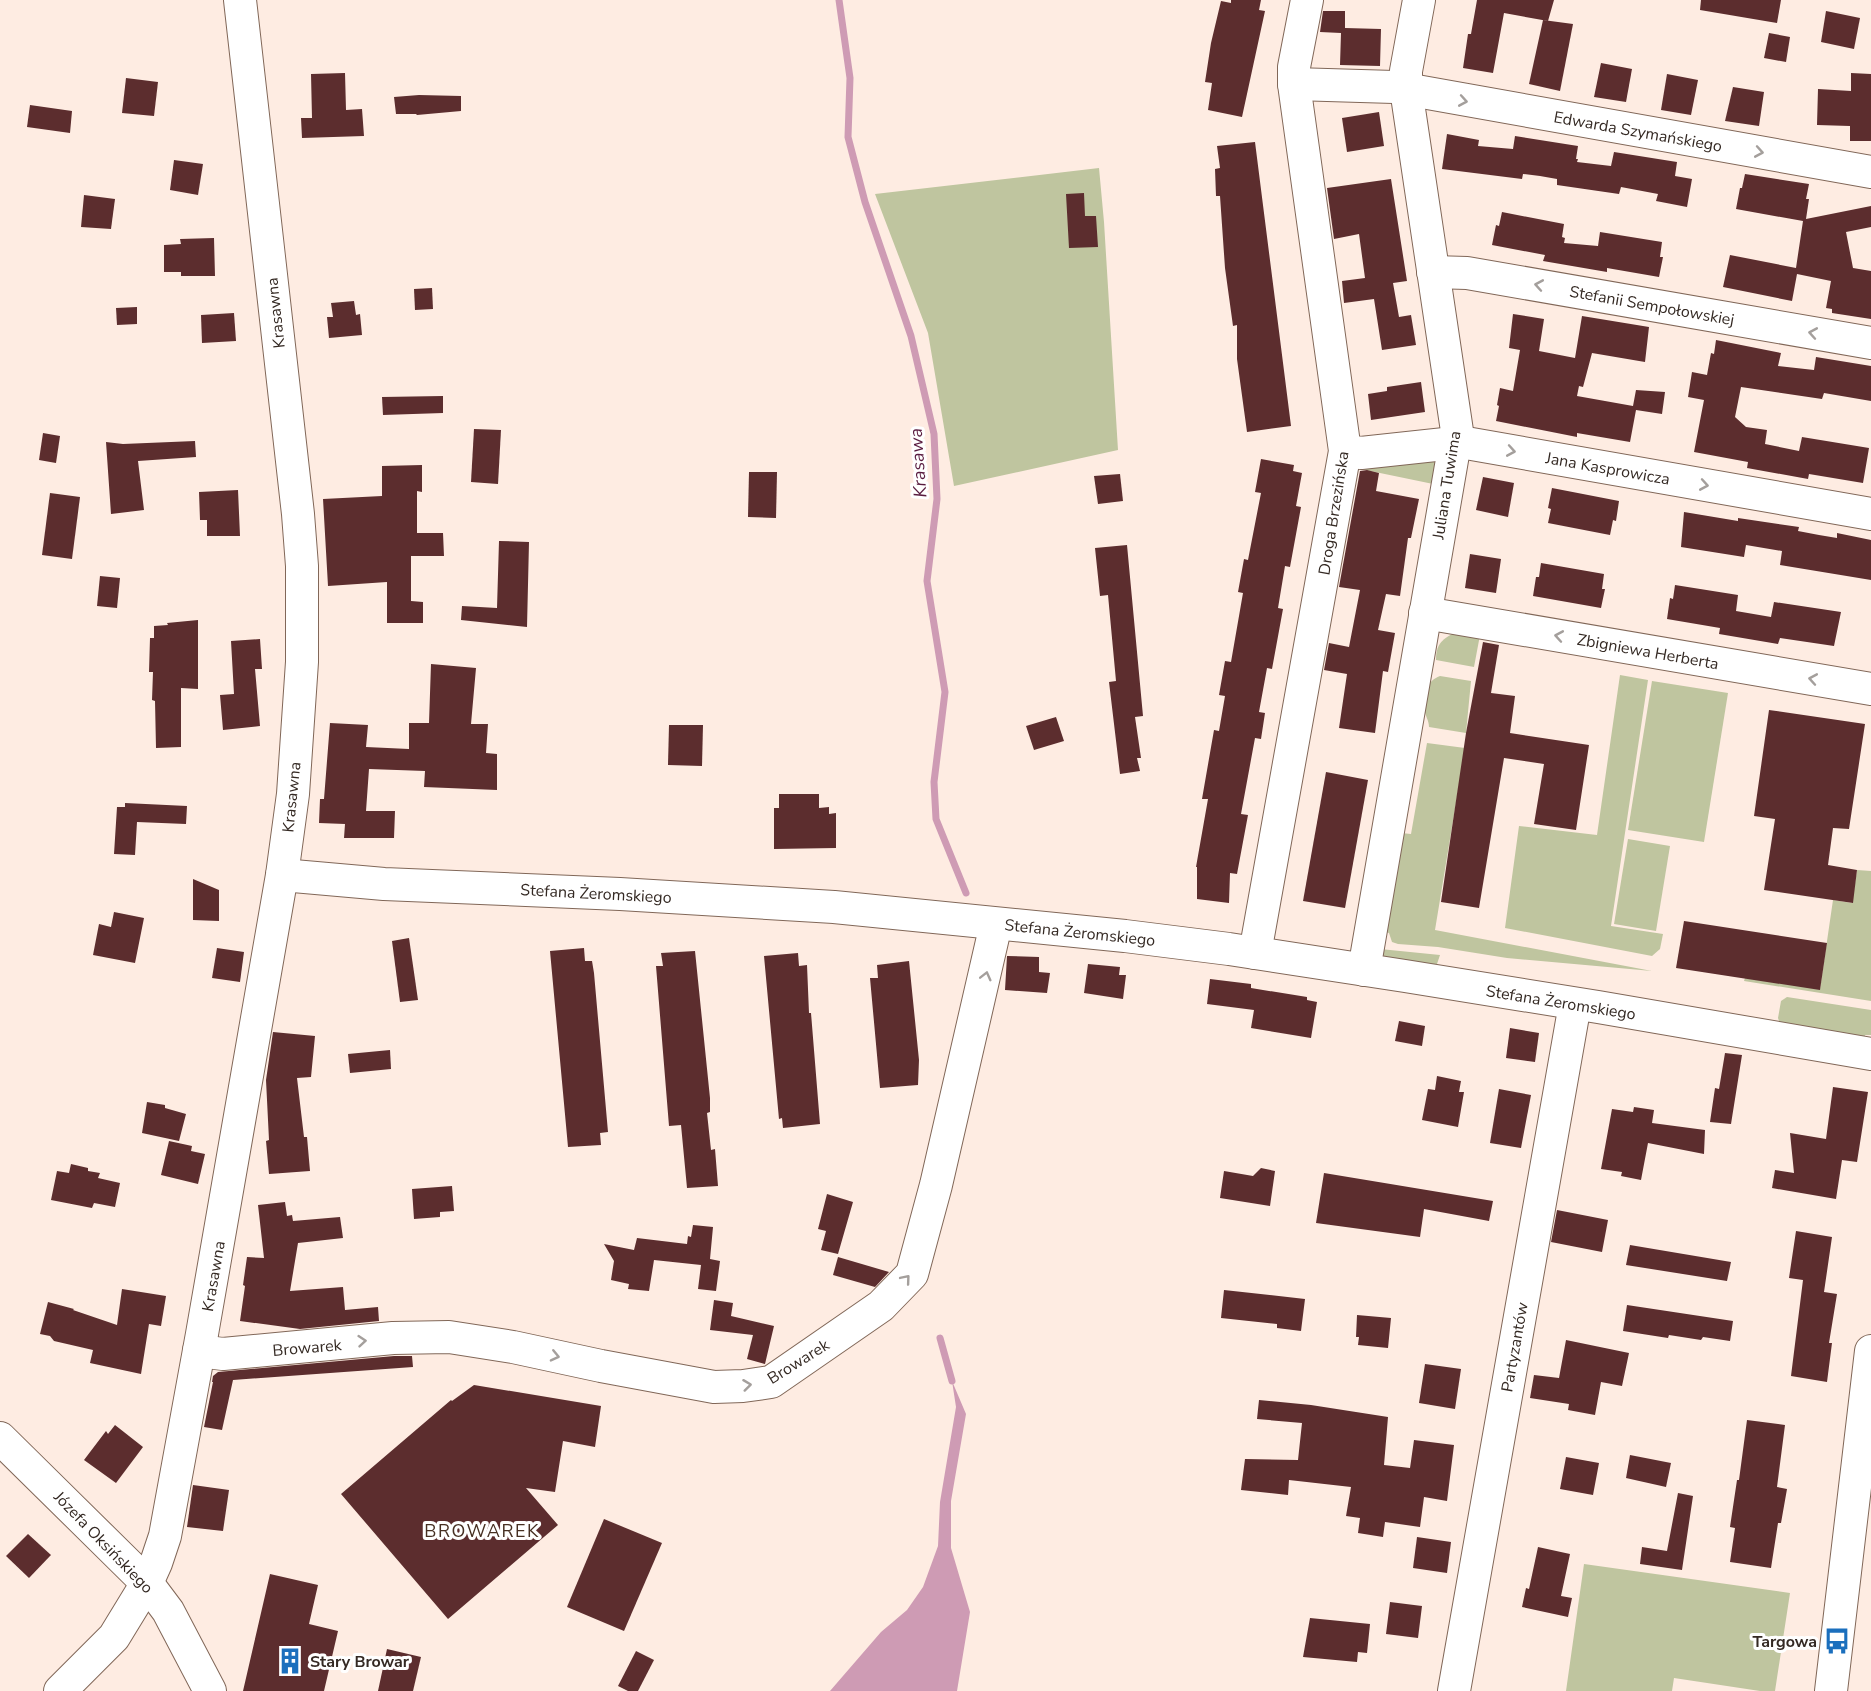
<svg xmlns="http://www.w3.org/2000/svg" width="1871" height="1691" font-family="'Nunito Sans',sans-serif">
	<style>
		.green { fill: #bfc59f }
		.water { fill: #ce9bb4 }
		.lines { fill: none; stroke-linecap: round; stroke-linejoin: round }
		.stream { stroke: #ce9bb4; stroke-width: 7 }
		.building { fill: #5c2d2e }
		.minor-casing { stroke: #816758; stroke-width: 34 }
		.minor { stroke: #fff; stroke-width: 32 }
		.oneway { stroke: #a49f9c }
		.labels { text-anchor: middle; stroke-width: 6; stroke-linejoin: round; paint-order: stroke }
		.street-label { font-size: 16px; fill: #342923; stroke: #fff }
		.poi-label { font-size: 16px; font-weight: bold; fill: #342923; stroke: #fff; text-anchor: end }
		.water-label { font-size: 18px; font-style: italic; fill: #591c40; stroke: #fff }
		.neighbourhood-label { font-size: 18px; letter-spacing: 1.5px; fill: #462f22; stroke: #fff }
	</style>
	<rect width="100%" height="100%" fill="#feece2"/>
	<g class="green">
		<polygon points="1099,168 1104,222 1118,450 954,486 928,333 875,194"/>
		<polygon points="1438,459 1438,485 1351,467"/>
		<path d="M1454,633l26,2 -6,32 -38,-7c0,-15 5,-20 18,-27z"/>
		<polygon points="1620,675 1648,680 1611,926 1663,934 1660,949 1652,956 1505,928 1519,826 1597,835"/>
		<path d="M1440,676l31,5 -5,52 -37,-6c0,-7 -4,-11 -5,-19 -3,-14 3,-27 16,-32z"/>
		<polygon points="1652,681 1728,693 1704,842 1628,830"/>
		<polygon points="1427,743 1465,748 1435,930 1652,971 1507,958 1438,947 1398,944 1392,942 1389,933 1382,931 1401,833 1411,834"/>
		<polygon points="1628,839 1670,846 1656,931 1614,924"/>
		<polygon points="1857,870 1871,871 1871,1001 1744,981 1745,978 1820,989 1833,900 1852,903"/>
		<polygon points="1380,949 1440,955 1436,967 1385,958"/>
		<polygon points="1787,997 1871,1010 1871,1035 1865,1035 1864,1043 1780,1024 1778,1018 1781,1001"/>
		<polygon points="1584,1564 1790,1593 1775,1691 1760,1691 1674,1678 1672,1691 1566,1691"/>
	</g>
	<polygon class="water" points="952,1381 966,1414 951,1501 951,1548 970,1612 957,1691 830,1691 881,1632 907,1610 923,1587 938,1546 940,1502 956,1407"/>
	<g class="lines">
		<g class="stream">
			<polyline points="839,0 850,78 848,137 865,202 911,336 934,434 937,499 927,581 945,692 934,782 936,819 966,893"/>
			<polyline points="940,1338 952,1381"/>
		</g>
	</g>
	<g class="building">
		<polygon points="1231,0 1261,0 1259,10 1265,11 1242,117 1208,110 1212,83 1205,82 1211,43 1221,1 1231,3"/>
		<polygon points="1477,0 1554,0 1548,21 1504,13 1493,73 1463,68 1468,34 1471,34"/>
		<polygon points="1701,0 1781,0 1777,23 1700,10"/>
		<polygon points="1323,11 1345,11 1345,28 1381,29 1380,66 1340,65 1341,33 1320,32"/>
		<polygon points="1826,11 1860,18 1854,49 1821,42"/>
		<polygon points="1543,20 1573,24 1560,91 1529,84"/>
		<polygon points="1769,33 1790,37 1786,62 1764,58"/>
		<polygon points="1601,63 1632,69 1626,102 1594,97"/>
		<polygon points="345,73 346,110 362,109 364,136 302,138 301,118 312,118 311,74"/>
		<polygon points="1851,73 1871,74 1871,141 1850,141 1850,126 1817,125 1818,89 1851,91"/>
		<polygon points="1667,74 1698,80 1691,115 1661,110"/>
		<polygon points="126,78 158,82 154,116 122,113"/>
		<polygon points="1733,87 1764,92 1759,126 1725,121"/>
		<polygon points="419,95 461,96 461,111 417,115 416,114 396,114 394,97"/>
		<polygon points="30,105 72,111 70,133 27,127"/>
		<polygon points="1379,112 1384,146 1347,152 1342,118"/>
		<polygon points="1447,134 1479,140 1478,146 1513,149 1515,136 1578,146 1576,159 1578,159 1577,162 1611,166 1614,152 1677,162 1675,176 1692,179 1687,207 1656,201 1658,194 1621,187 1619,194 1557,185 1557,179 1540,176 1523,174 1522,179 1442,169"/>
		<polygon points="1255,142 1291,426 1247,432 1237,359 1237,325 1233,326 1225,268 1220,196 1216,196 1215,169 1220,168 1217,146"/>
		<polygon points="174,160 203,164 198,195 170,190"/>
		<polygon points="1745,174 1809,184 1806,199 1809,199 1806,219 1871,206 1871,227 1846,232 1853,268 1871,271 1871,319 1832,313 1832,309 1826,308 1831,281 1797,274 1792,301 1723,287 1730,255 1796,268 1803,221 1736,209 1740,188 1742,188"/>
		<polygon points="1391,179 1407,281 1393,283 1399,317 1411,315 1416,345 1382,350 1374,299 1344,303 1342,281 1365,278 1359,234 1334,239 1327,188"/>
		<polygon points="1084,193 1085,216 1096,216 1098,247 1069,248 1066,194"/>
		<polygon points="84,195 115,199 111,229 81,227"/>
		<polygon points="1502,212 1564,224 1562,237 1565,238 1564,243 1598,246 1600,232 1662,242 1660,257 1663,257 1659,277 1607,268 1607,272 1543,261 1545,255 1492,245 1496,225 1499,226"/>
		<polygon points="214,238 215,276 181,276 181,272 164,272 164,245 181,244 180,239"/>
		<polygon points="432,288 433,309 415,310 414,289"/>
		<polygon points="354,301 356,315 360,314 362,335 329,338 327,317 333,317 331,303"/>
		<polygon points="137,307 137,324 117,325 116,308"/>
		<polygon points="234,313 236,341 202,343 201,315"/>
		<polygon points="1513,314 1544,319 1539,351 1575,358 1582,316 1649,327 1645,362 1592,353 1583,387 1579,386 1577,396 1633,406 1636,390 1665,392 1662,414 1636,410 1630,442 1577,433 1577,437 1496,421 1499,406 1497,405 1500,388 1513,391 1520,350 1509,348"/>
		<polygon points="1716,340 1781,353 1778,366 1814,370 1816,357 1871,366 1871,401 1824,393 1822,399 1741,387 1735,417 1746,427 1767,430 1765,444 1799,451 1802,437 1869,448 1863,483 1809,474 1808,479 1747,468 1748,462 1694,452 1704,400 1688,397 1692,372 1707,375 1711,353 1714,354"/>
		<polygon points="1421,382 1425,412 1371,420 1368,394 1387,391 1387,387"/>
		<polygon points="443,396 443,413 383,415 382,397"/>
		<polygon points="474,429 501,430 498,484 471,482"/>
		<polygon points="43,433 60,436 56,463 39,460"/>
		<polygon points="195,441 196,457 138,461 144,510 111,514 106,442 123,444"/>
		<polygon points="1261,459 1294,465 1293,471 1302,473 1296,506 1301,507 1290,567 1285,566 1278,608 1283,609 1272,669 1267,668 1259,712 1265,713 1261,739 1255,738 1241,814 1248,815 1237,874 1230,873 1229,903 1197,899 1197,867 1196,867 1208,799 1202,799 1214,730 1219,731 1225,696 1219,695 1225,661 1231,662 1243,593 1238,592 1244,559 1248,560 1261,493 1255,492"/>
		<polygon points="422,465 422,492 417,491 417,533 443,533 444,556 411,556 411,601 423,602 423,623 387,623 387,582 328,586 323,499 382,496 382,466"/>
		<polygon points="1367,470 1379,473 1376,491 1419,499 1411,538 1408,538 1400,596 1386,594 1378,630 1395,633 1388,672 1383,671 1375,733 1339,728 1347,674 1324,670 1329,643 1349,647 1360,590 1339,587 1360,471"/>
		<polygon points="749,472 777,472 776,518 748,517"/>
		<polygon points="1120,474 1123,501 1098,504 1094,476"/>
		<polygon points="1483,477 1514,483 1508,517 1476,510"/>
		<polygon points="1552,488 1619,501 1616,521 1613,520 1610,535 1548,523 1551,509 1548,508"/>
		<polygon points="238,490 240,536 207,536 207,520 200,520 199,492"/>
		<polygon points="50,493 80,497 72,559 42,555"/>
		<polygon points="1684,512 1738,521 1738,518 1799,527 1798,531 1819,535 1837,538 1837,533 1871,540 1871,580 1780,565 1782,551 1746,545 1744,557 1681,547"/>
		<polygon points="499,541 529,542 527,627 461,620 462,606 497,608"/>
		<polygon points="1127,545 1143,716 1135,717 1141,758 1137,758 1140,771 1120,774 1109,682 1116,681 1108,595 1100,596 1095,548"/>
		<polygon points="1470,554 1501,559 1496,593 1465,588"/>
		<polygon points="1541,563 1604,574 1602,589 1605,589 1601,608 1533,596 1536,577 1539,577"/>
		<polygon points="100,576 120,578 117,608 97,606"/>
		<polygon points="1675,585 1738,595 1736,611 1771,617 1774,602 1841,612 1834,646 1780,638 1778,644 1719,634 1720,628 1667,619 1670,598 1673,599"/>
		<polygon points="198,620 198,689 181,688 181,747 156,748 155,701 152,700 153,672 149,672 150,638 154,638 154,626 168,625 167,623"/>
		<polygon points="260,639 262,669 255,669 260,726 223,730 220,695 234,694 231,641"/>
		<polygon points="1483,642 1499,645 1491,693 1515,696 1510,733 1589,745 1576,830 1534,824 1544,764 1504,758 1479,908 1441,902 1466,733"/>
		<polygon points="431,664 476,668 471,724 488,724 486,753 497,754 497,790 424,787 425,771 369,769 366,811 395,811 394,838 344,838 345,824 319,823 320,799 324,799 330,723 368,725 366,747 409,749 409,723 429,723"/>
		<polygon points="1769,710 1865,724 1849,829 1833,828 1828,865 1857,870 1853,903 1764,890 1775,819 1754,816"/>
		<polygon points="1056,717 1064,741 1034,750 1026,726"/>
		<polygon points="669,725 703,725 702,766 668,765"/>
		<polygon points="1326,772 1368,780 1345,908 1303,901"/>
		<polygon points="779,794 819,794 819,808 829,807 829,814 836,813 836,848 774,849 774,808 779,808"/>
		<polygon points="125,803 187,806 186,824 137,822 135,855 114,854 117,807 125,807"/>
		<polygon points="193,879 219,890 219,921 193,920"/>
		<polygon points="114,912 144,918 135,963 93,955 99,924 111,927"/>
		<polygon points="1684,921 1827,943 1820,990 1676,968"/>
		<polygon points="409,938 418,1000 400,1002 392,941"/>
		<polygon points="217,948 244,952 240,982 212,978"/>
		<polygon points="584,948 585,961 592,961 594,973 608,1132 600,1133 601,1145 568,1147 550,951"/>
		<polygon points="695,951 710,1098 710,1112 707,1113 711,1150 715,1149 718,1186 687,1188 681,1125 669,1126 656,966 663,966 661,953"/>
		<polygon points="798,953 799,966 807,965 809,1013 811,1013 820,1124 783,1128 782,1118 779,1119 764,956"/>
		<polygon points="1007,956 1039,957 1039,972 1050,973 1047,993 1005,990"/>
		<polygon points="909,961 919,1060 918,1085 880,1088 870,978 878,978 877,965"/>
		<polygon points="1088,964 1120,967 1119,975 1126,975 1123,999 1084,993"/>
		<polygon points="1210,979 1251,984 1251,988 1307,997 1307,1000 1317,1002 1311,1038 1251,1028 1254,1010 1207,1004"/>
		<polygon points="1399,1021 1425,1026 1422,1046 1395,1041"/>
		<polygon points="1510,1028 1539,1033 1535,1062 1506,1058"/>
		<polygon points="273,1032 315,1036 311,1077 297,1078 304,1137 307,1137 310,1171 269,1174 266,1141 269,1140 266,1080"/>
		<polygon points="390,1050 391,1069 350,1073 348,1054"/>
		<polygon points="1725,1053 1742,1055 1731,1124 1710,1122 1715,1088 1719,1089"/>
		<polygon points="1437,1076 1461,1081 1459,1092 1464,1092 1458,1127 1422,1120 1428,1089 1435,1090"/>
		<polygon points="1833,1087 1868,1092 1857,1162 1842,1160 1836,1199 1772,1188 1775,1170 1794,1173 1790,1133 1826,1139"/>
		<polygon points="1499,1089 1531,1095 1521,1148 1490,1143"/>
		<polygon points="147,1102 165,1105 165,1108 186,1114 179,1141 142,1133"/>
		<polygon points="1634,1107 1654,1110 1652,1123 1705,1130 1704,1154 1648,1143 1641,1180 1621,1176 1622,1172 1601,1169 1612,1109 1633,1112"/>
		<polygon points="169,1141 192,1146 191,1151 205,1154 198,1184 161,1175"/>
		<polygon points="71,1164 88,1168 88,1171 100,1173 98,1178 120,1183 115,1207 94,1203 92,1208 51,1200 57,1171 69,1173"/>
		<polygon points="1261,1168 1275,1171 1270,1206 1220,1198 1224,1171 1253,1176"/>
		<polygon points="1324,1173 1493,1201 1489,1221 1424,1209 1420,1237 1316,1223"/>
		<polygon points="452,1186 454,1211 440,1212 440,1217 414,1219 412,1189"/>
		<polygon points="827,1194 853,1202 838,1254 821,1250 826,1231 818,1229"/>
		<polygon points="285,1202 287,1216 292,1215 293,1221 340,1217 343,1238 298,1243 290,1291 343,1287 345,1310 378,1307 379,1321 300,1329 240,1321 245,1286 243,1285 247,1257 264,1258 258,1205"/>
		<polygon points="1557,1210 1608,1220 1602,1252 1551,1242"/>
		<polygon points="693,1225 713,1227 710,1259 720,1261 716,1291 698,1289 701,1265 654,1260 649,1291 628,1289 629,1284 611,1280 614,1261 604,1244 634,1250 637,1238 687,1244 688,1236 691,1237"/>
		<polygon points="1796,1231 1832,1237 1824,1292 1837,1294 1829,1343 1832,1343 1827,1382 1791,1376 1803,1280 1789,1278"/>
		<polygon points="1630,1245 1731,1262 1727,1281 1626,1265"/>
		<polygon points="838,1257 889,1272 875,1287 833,1275"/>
		<polygon points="122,1289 166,1296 161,1326 149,1324 141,1374 90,1363 93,1350 54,1341 50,1336 40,1334 48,1302 74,1309 73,1310 117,1325"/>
		<polygon points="1224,1290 1305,1299 1301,1331 1277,1328 1277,1324 1221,1318"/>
		<polygon points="714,1300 733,1303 731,1316 774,1326 765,1364 747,1359 753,1335 710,1330"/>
		<polygon points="1627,1305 1733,1321 1730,1341 1703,1337 1701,1340 1669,1335 1668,1338 1623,1331"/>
		<polygon points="1357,1315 1391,1318 1388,1348 1358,1345 1359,1337 1356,1337"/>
		<polygon points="1566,1340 1629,1353 1622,1386 1601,1382 1595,1415 1568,1410 1569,1404 1530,1398 1534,1375 1559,1378"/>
		<polygon points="394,1356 412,1356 413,1367 233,1380 222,1430 204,1427 213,1382 212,1382 213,1376 218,1372"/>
		<polygon points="1425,1364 1461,1369 1455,1409 1419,1403"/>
		<polygon points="474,1385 601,1406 595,1447 563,1441 555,1492 526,1488 558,1525 448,1619 341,1494 451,1400 452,1401"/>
		<polygon points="1259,1400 1311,1405 1388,1417 1384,1465 1410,1468 1414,1440 1454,1445 1447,1501 1424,1497 1420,1527 1385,1522 1383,1537 1358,1533 1360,1518 1346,1516 1351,1487 1289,1480 1288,1495 1241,1490 1245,1459 1298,1460 1302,1423 1257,1419"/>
		<polygon points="1747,1420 1785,1425 1777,1487 1787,1489 1781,1523 1778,1523 1771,1568 1730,1562 1735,1528 1730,1527 1737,1480 1739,1480"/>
		<polygon points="115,1425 143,1447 116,1483 84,1460 106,1431 108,1434"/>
		<polygon points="1630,1455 1671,1463 1666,1487 1626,1478"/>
		<polygon points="1566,1457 1599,1463 1593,1495 1560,1489"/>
		<polygon points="193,1485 229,1490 223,1531 187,1527"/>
		<polygon points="1678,1493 1693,1496 1682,1570 1640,1564 1642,1547 1667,1551"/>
		<polygon points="604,1519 662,1543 624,1631 567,1607"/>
		<polygon points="28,1534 51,1555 29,1578 6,1556"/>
		<polygon points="1417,1537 1451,1542 1447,1573 1413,1568"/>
		<polygon points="1538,1547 1570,1554 1561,1596 1572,1598 1568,1617 1522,1607 1526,1588 1529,1589"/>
		<polygon points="270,1574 318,1585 309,1624 338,1631 324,1691 243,1691"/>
		<polygon points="1390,1602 1422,1606 1418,1638 1386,1634"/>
		<polygon points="1310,1618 1370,1624 1367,1653 1358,1652 1357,1662 1303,1657"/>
		<polygon points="387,1649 421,1657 413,1691 378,1691"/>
		<polygon points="636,1651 654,1660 638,1691 628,1691 618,1686"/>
	</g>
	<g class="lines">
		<g class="minor-casing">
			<g id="minor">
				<polyline points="1294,84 1394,87 1871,172"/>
				<polyline points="1433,272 1467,273 1871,343"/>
				<polyline points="1345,451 1361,453 1454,443 1466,443 1871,514"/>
				<polyline points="1425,613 1871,689"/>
				<polyline points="282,875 384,884 620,894 834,907 1125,936 1229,949 1405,976 1598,1007 1871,1054"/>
				<polyline points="1255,953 1345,451 1294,84 1294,67 1307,0"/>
				<polyline points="1364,970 1457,431 1406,89 1406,71 1419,0"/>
				<polyline points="199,1351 223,1354 393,1338 449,1337 513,1347 601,1366 714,1387 743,1386 771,1382 881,1306 912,1274 936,1185 996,924"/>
				<polyline points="0,1438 147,1583 168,1611 210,1691"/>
				<polyline points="60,1691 114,1637 147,1583 156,1563 165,1536 202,1334 282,875 293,794 302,662 302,566 298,514 240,0"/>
				<polyline points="1454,1691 1575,1004"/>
				<polyline points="1831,1691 1871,1351"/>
			</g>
		</g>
		<use href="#minor" class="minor"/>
	</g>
	<defs><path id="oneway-chevron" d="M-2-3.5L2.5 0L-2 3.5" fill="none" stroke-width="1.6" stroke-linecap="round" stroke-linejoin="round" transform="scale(1.5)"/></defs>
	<g class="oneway">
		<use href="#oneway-chevron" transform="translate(1463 101) rotate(10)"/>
		<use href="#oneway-chevron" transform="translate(1759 152) rotate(10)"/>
		<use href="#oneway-chevron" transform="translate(1539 285) rotate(-170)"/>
		<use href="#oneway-chevron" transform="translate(1813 333) rotate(-170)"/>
		<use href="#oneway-chevron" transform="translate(1511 451) rotate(10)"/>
		<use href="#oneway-chevron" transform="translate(1704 485) rotate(10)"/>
		<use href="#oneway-chevron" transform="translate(1559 636) rotate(-170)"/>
		<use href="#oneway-chevron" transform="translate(1813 679) rotate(-170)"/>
		<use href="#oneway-chevron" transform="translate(986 976) rotate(-76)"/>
		<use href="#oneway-chevron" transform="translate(906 1279) rotate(-50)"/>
		<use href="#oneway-chevron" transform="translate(362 1341) rotate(-5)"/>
		<use href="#oneway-chevron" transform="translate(555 1356) rotate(13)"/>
		<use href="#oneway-chevron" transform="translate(747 1385) rotate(-7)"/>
	</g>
	<defs>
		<g id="bus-bare" transform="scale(2.07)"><path d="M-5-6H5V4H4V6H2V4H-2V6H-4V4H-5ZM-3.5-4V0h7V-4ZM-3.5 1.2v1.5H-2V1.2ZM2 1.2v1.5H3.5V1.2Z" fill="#1b6fbd" stroke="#fff" stroke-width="2.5" paint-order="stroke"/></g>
		<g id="building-bare" transform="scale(2.07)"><path d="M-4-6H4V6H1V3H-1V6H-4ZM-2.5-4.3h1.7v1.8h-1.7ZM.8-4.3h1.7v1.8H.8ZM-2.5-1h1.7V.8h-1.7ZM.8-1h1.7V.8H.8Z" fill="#1b6fbd" stroke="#fff" stroke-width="2.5" paint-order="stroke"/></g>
	</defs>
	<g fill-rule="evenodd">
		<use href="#bus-bare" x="1837" y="1641"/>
		<use href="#building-bare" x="290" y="1661"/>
	</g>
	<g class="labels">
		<g class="street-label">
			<text transform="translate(1638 131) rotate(10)" y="6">Edwarda Szymańskiego</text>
			<text transform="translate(1652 305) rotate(10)" y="6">Stefanii Sempołowskiej</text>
			<text transform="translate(275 313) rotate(-96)" y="6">Krasawna</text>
			<text transform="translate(1608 468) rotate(10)" y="6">Jana Kasprowicza</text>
			<text transform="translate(1446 485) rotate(-81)" y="6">Juliana Tuwima</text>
			<text transform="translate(1333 513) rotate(-81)" y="6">Droga Brzezińska</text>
			<text transform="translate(1648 651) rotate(10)" y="6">Zbigniewa Herberta</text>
			<text transform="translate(291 797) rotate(-84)" y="6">Krasawna</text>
			<text transform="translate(596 893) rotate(3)" y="6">Stefana Żeromskiego</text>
			<text transform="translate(1080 932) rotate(6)" y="6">Stefana Żeromskiego</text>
			<text transform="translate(1561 1002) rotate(9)" y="6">Stefana Żeromskiego</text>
			<text transform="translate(213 1276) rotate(-80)" y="6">Krasawna</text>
			<text transform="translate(307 1347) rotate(-5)" y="6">Browarek</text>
			<text transform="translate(1514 1347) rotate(-80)" y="6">Partyzantów</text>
			<text transform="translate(798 1361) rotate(-32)" y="6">Browarek</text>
			<text transform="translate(104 1542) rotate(46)" y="6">Józefa Oksińskiego</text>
		</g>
		<g class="poi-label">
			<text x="1817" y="1647">Targowa</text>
			<text x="310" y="1667" text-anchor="start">Stary Browar</text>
		</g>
		<g class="water-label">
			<text transform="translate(918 463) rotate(-94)" y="6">Krasawa</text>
		</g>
		<g class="neighbourhood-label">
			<text x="482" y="1537">BROWAREK</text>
		</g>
	</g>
</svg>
